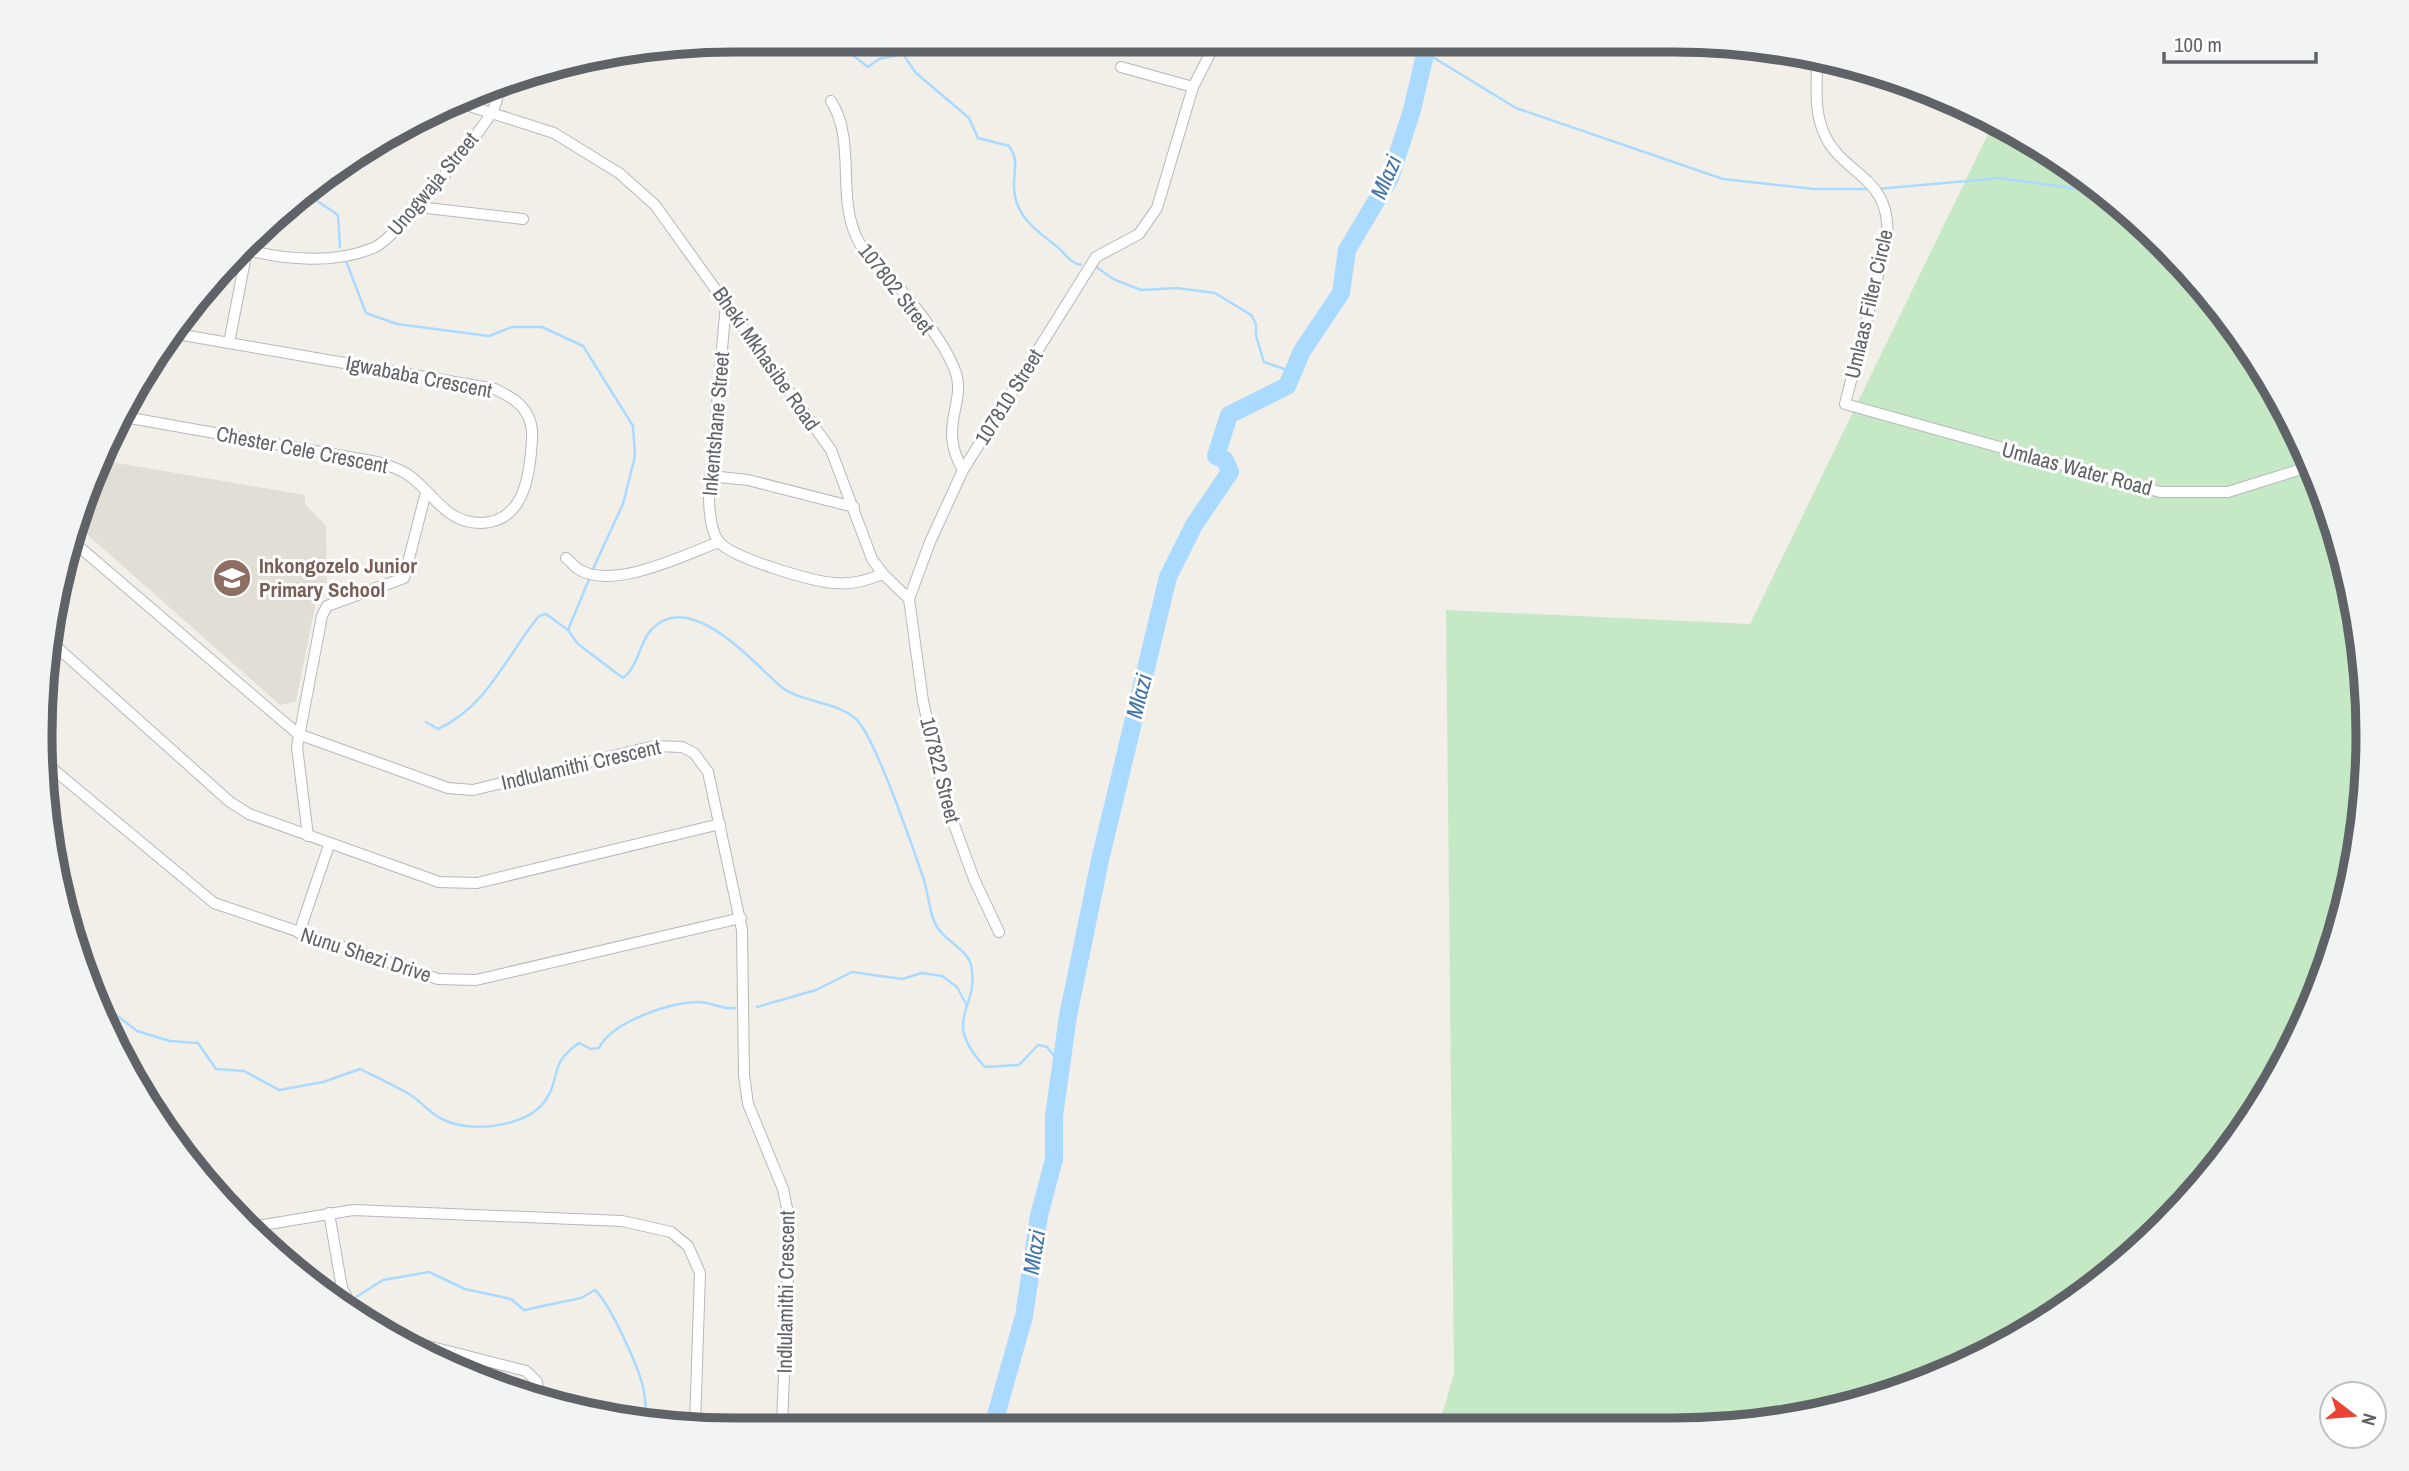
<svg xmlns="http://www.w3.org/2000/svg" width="2409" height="1471" font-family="'Archivo Narrow',sans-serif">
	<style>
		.education { fill: #e1ded6 }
		.green { fill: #c5e8c5 }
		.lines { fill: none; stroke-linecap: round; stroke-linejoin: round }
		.stream { stroke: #aadaff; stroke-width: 2.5 }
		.river { stroke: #aadaff; stroke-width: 18 }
		.minor-casing { stroke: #b5b8bc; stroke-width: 12 }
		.minor { stroke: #fff; stroke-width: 10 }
		.labels { text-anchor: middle; stroke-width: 6; stroke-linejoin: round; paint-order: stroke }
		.street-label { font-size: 21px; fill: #5f6368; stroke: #fff }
		.education-label { font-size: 21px; font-weight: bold; fill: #785e54; stroke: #fff; text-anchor: start }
		.water-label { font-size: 23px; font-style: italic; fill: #4174aa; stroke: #fff }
		.rim { fill: none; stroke: #5f6368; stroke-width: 9 }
	</style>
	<rect width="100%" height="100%" fill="#f1efe8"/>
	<polygon class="education" points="99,460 305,495 305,504 326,526 327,585 317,597 296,701 280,705 74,523"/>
	<polygon class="green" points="1993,124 2096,184 2196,277 2275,388 2332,512 2363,644 2367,781 2345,915 2297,1043 2225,1158 2132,1258 2021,1338 1897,1394 1719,1429 1438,1428 1454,1374 1446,610 1750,624"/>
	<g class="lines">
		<g class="stream">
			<path d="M841,46l27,21 11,-8 24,-5 13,19 53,45 9,20 31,8c11,16 4,25 5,42 1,27 21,42 41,57 9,6 14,18 26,20"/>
			<polyline points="1426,53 1516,108 1723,179 1814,189 1870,189"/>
			<polyline points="1877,189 2000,178 2107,193"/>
			<polyline points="304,192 338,215 340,247"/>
			<polyline points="346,261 366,313 397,324 489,336 512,327 542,327 583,346 633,426 635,456 623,504 592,571"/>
			<polyline points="1094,265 1113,279 1141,290 1177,288 1215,293 1251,315 1256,324 1256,336 1264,362 1293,372"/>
			<path d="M590,577l-22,53 10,14 45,34c16,-12 16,-36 29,-49 38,-40 100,32 127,56 20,18 56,15 77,34 19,17 58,132 68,161 4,13 5,28 10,41 6,18 33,27 37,44 10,44 -32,53 14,102l34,-2 19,-20 9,2 15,19"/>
			<path d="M426,722l12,7c50,-23 68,-73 101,-113l7,-2 22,16"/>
			<path d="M98,1001l39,30 33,10 28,2 18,26 28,2 35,19 44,-8 37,-13c16,8 33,16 49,25 12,7 22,21 35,26 28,13 82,7 101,-19 17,-23 2,-36 34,-58l12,6 8,-1c13,-26 69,-45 97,-46 14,-1 26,8 39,6"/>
			<polyline points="757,1007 816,990 852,972 902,979 922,973 942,976 957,987 966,1004"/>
			<path d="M356,1297l27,-17 46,-8 36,17 46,10 13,11 57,-12 14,-8c15,14 46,81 49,102 2,11 2,22 3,33"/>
		</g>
		<polyline class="river" points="993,1426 1024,1316 1039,1216 1054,1159 1054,1116 1068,1016 1100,860 1168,577 1194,525 1230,472 1225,460 1216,456 1229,415 1287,386 1302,351 1341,293 1347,250 1390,178 1412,110 1427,46"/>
		<g class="minor-casing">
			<g id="minor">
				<path d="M1817,60c0,24 -3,49 6,71 18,46 70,43 64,109l-42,164 315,88h68l83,-26"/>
				<polyline points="1121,67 1193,87"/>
				<polyline points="454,101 554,133 619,173 655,205 831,450 872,559 883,574 909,599"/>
				<path d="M831,101c25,39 6,94 25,135 7,17 22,28 34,41 21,24 52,61 64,91 15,34 -18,57 9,102"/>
				<polyline points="418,207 523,219"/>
				<path d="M247,250c39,10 88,14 126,-2 23,-9 105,-112 119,-136 5,-9 6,-20 10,-30"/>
				<path d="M726,304l-17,191c0,15 1,35 10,47 13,16 95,40 116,41 17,2 32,-3 48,-9"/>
				<polyline points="229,343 247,250"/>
				<path d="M119,416l258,46c10,3 21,6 30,12 26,17 37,49 74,49 39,-1 47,-39 50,-70 1,-13 3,-25 -3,-37 -7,-14 -19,-20 -33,-27l-324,-56"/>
				<polyline points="710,476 748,480 854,507"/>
				<polyline points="70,539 298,734 448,788 473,790 654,746 682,747 694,753 708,772 742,930 744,1075 748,1104 783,1189 790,1223 782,1425"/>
				<path d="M566,558c4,3 8,8 12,11 35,22 106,-14 141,-27"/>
				<polyline points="50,641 230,802 249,814 439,882 477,883 720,824"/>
				<polyline points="42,760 214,903 438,979 476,980 741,918"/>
				<polyline points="308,836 297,747 322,616 327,606 404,578 426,492"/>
				<polyline points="999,932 974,879 945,800 923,701 909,599 930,542 963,470 1096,257 1139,234 1157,208 1193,87 1214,46"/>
				<polyline points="299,933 329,845"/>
				<polyline points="329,1213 342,1288 354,1311"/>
				<polyline points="245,1228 353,1210 622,1221 671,1232 688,1246 700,1273 695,1425"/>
				<polyline points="404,1340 526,1371 537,1382 539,1397"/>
				<polyline points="459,1372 467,1356"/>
			</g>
		</g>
		<use href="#minor" class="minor"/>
	</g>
	<defs>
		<g id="school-disc" transform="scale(2.0125)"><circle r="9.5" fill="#8d6e63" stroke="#fff"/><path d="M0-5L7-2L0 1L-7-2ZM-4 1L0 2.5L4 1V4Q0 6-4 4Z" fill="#fff"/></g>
	</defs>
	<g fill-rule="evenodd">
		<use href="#school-disc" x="232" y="578"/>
	</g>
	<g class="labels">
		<g class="street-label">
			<text transform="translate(433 184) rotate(-50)" y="7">Unogwaja Street</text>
			<text transform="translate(896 289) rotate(52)" y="7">107802 Street</text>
			<text transform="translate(1869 304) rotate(-77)" y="7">Umlaas Filter Circle</text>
			<text transform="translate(766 359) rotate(55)" y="7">Bheki Mkhasibe Road</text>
			<text transform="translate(419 377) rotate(11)" y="7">Igwababa Crescent</text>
			<text transform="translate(1009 397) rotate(-58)" y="7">107810 Street</text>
			<text transform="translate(716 424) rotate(-85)" y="7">Inkentshane Street</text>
			<text transform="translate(302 450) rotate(11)" y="7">Chester Cele Crescent</text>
			<text transform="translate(2077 469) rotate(15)" y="7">Umlaas Water Road</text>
			<text transform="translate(581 765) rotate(-13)" y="7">Indlulamithi Crescent</text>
			<text transform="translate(940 770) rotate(76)" y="7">107822 Street</text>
			<text transform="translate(366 955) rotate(18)" y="7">Nunu Shezi Drive</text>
			<text transform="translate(786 1292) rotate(-89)" y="7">Indlulamithi Crescent</text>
		</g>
		<g class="education-label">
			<text x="259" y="573">Inkongozelo Junior<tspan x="259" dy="24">Primary School</tspan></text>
		</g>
		<g class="water-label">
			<text transform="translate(1386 177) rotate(-67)" y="8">Mlazi</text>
			<text transform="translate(1139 696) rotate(-76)" y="8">Mlazi</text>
			<text transform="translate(1034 1252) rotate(-81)" y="8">Mlazi</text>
		</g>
	</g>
	<path d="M0 0H2409V1471H0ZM735 52H1673A683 683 0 0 1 2356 735V735A683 683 0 0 1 1673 1418H735A683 683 0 0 1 52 735V735A683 683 0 0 1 735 52Z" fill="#f2f3f3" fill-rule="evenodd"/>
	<path class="rim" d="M735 52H1673A683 683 0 0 1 2356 735V735A683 683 0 0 1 1673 1418H735A683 683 0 0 1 52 735V735A683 683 0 0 1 735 52Z"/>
	<g transform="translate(2353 1415) rotate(106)"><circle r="33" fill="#ffffff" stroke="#bfc1c3" stroke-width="2"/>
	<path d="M0-5L12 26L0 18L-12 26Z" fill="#ea4335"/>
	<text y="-10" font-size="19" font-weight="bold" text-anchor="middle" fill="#5f6368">N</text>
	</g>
	<path d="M2164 52v10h152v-10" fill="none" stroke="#5f6368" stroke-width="3.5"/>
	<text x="2174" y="52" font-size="21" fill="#5f6368" stroke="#ffffff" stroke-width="5" paint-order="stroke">100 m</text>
</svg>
